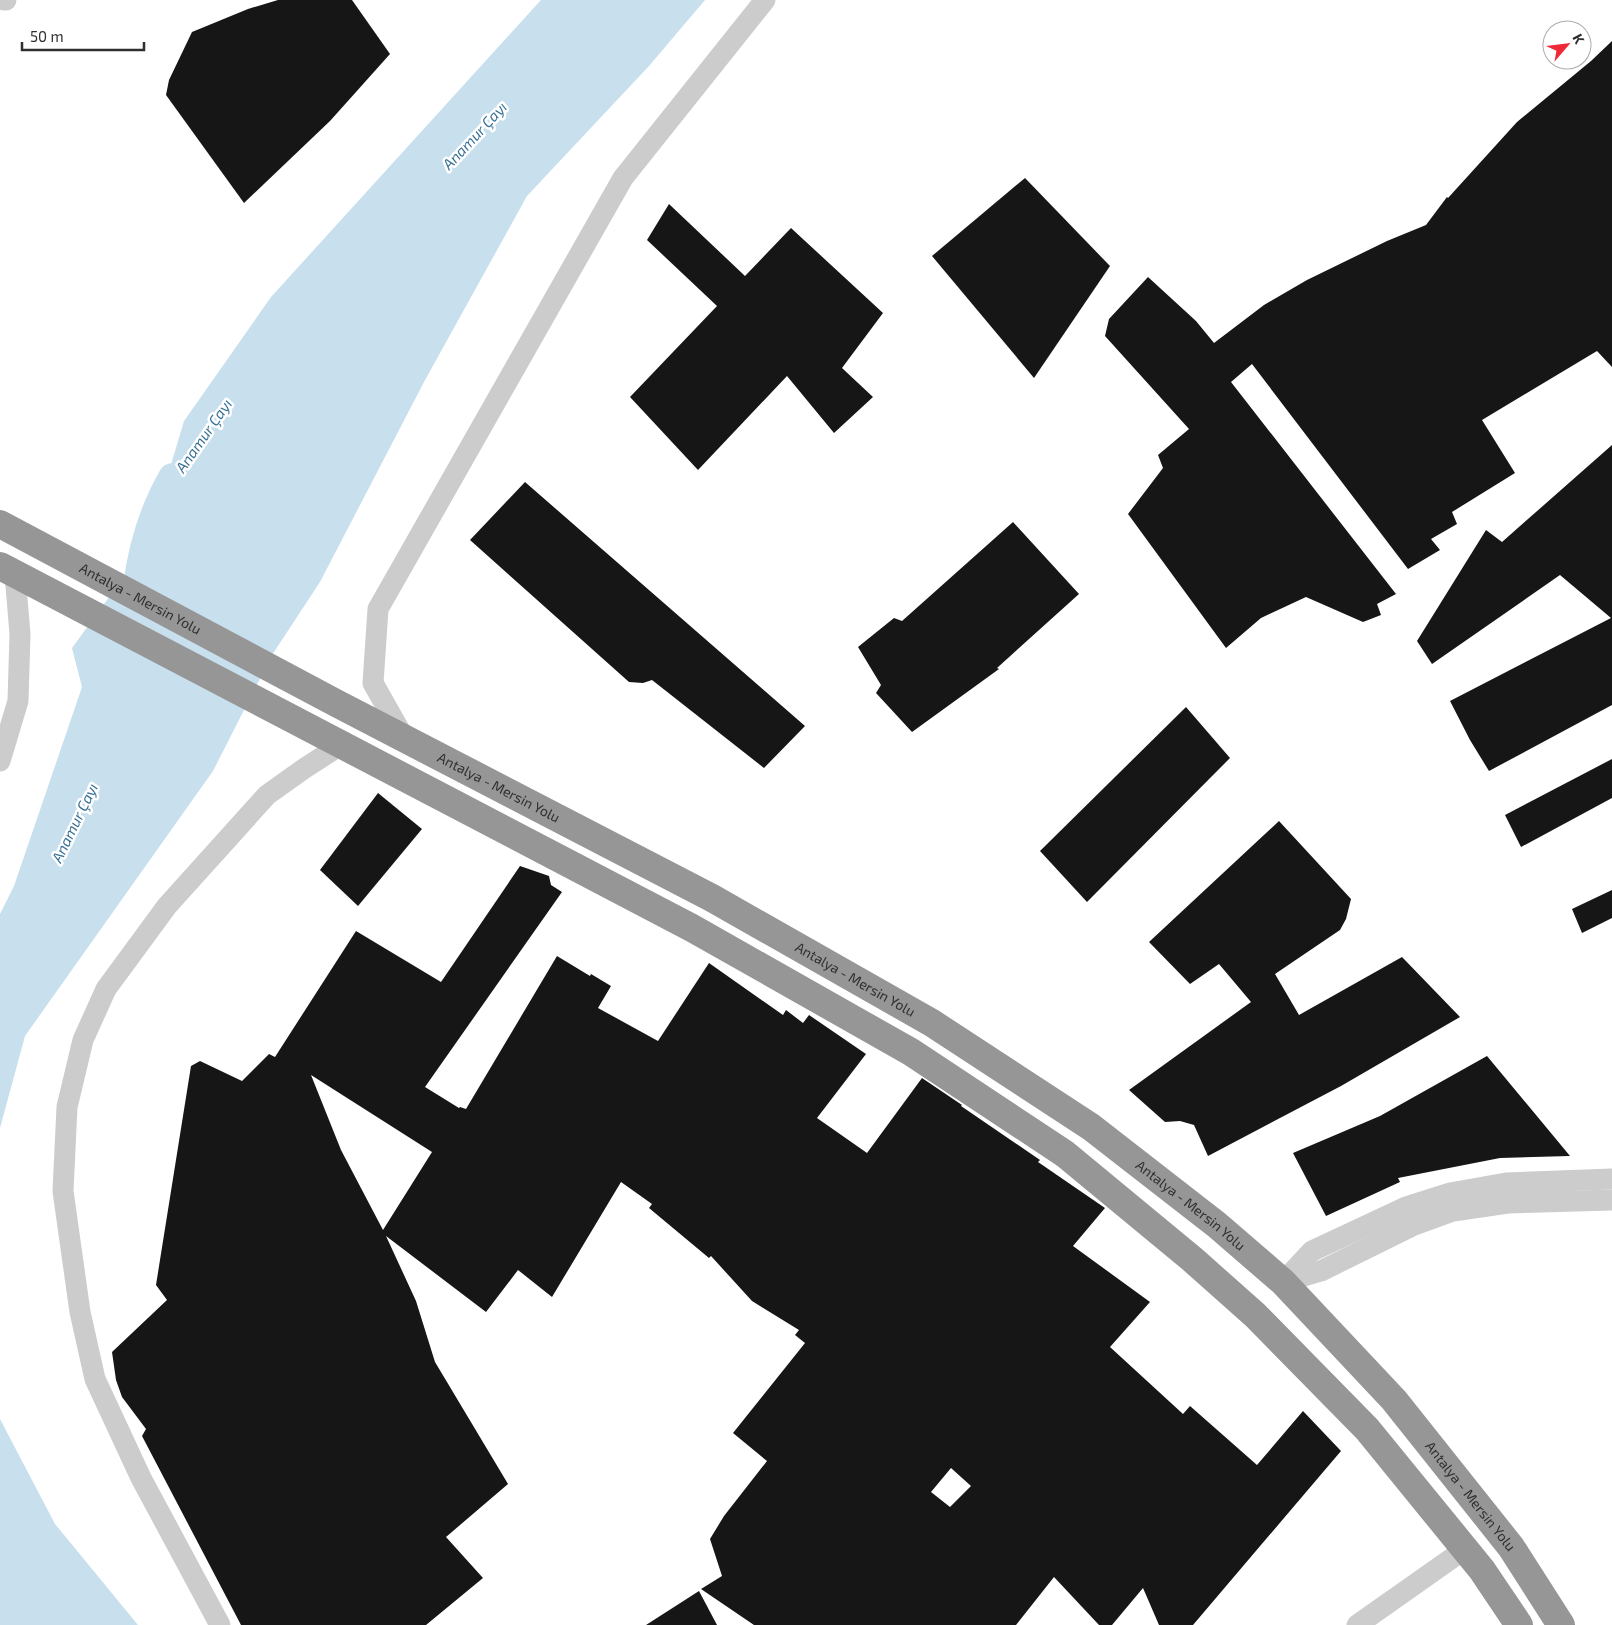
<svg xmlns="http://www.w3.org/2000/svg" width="1612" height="1625" font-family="'Exo 2',sans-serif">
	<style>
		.water { fill: #c8dfee }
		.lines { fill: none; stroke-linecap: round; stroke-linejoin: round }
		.river { stroke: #c8dfee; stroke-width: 30 }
		.building { fill: #161616; fill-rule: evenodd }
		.minor { stroke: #ccc; stroke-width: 21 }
		.highway { stroke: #969696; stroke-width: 28 }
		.labels { text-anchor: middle; stroke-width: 5; stroke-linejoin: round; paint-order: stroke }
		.street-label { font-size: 14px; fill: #2f2f2f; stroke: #fff }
		.water-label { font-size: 15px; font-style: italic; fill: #387196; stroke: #fff }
	</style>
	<rect width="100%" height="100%" fill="#fff"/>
	<g class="water">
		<polygon points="541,0 705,0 649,66 527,196 424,382 320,582 272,655 213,771 25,1036 0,1128 0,914 14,886 82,687 72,648 147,545 184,421 271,297"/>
		<polygon points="0,1419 55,1524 138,1625 0,1625"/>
	</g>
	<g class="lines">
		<path class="river" d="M138,586c5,-38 16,-75 35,-108"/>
	</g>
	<g class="building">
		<polygon points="278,0 352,0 390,54 330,121 244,203 166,95 169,80 192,32 248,9"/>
		<polygon points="1612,41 1612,367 1597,351 1482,420 1515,473 1452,512 1457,524 1431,539 1440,550 1408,569 1252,364 1231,382 1396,594 1377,604 1381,615 1363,622 1306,597 1261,618 1226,648 1128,514 1163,468 1158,455 1189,429 1105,336 1109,319 1148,277 1196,321 1214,343 1264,305 1307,280 1387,241 1426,225 1447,197 1448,198 1517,122 1591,61"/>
		<polygon points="1025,178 1110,266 1034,378 932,256"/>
		<polygon points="669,204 745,276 791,228 883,313 842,368 873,397 834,433 787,376 698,470 630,397 717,306 647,240"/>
		<polygon points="1612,445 1612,705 1489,771 1470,740 1450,701 1611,618 1560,575 1432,664 1417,641 1486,530 1502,542"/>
		<polygon points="525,482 805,726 764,768 652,680 643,683 629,682 470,540"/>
		<polygon points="1013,522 1079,594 997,668 999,669 912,732 876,693 881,685 858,647 894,618 902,621"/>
		<polygon points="1186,707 1230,758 1087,902 1040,851"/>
		<polygon points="1612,759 1612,798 1521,847 1505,815"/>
		<polygon points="378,793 422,829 358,906 320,870"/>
		<polygon points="1279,821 1351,899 1346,919 1340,930 1275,974 1299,1015 1402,957 1460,1017 1341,1086 1208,1156 1194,1125 1180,1121 1165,1122 1129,1090 1251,1002 1219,964 1190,984 1149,942"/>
		<path d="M520,866l29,10 2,9 11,7 -137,195 34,21 1,-1 6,2 91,-153 33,20 1,-2 20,12 -13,22 60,33 51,-78 74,52 3,-5 17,13 6,-8 57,39 -49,64 50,35 55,-75 40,27 -1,1 79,54 -2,2 67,46 -32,38 77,56 -40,45 73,67 7,-8 67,59 46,-54 38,40 -148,174h-34l-16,-37 -31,37h-13l-45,-48 -38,48h-262l-53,-36 21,-13 -12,-37 14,-23 43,-55 -34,-28 72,-90 -10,-8 4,-5 -47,-29 -41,-45 -2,2 -60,-50 3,-4 -31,-22 -69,115 -34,-27 -32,42 -100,-76 30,65 19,61 73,122 -62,53 37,41 -57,47h-185l-99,-189 4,-7 -24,-32 -6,-17 -4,-28 55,-52 -11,-15 35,-219 9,-5 42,20 27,-27 6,3 81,-126 85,51zM311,1075l121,77 -49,78 -42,-80zM951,1468l20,18 -21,21 -19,-15z"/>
		<polygon points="1612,890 1612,918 1582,933 1572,909"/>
		<polygon points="1487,1056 1570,1156 1500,1158 1398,1178 1400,1182 1326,1216 1293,1153 1380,1116"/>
		<polygon points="699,1591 717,1625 646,1625"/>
	</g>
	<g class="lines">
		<g class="minor">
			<polyline points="4,0 6,0"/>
			<polyline points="404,738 373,683 378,609 623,178 765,0"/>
			<polyline points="0,761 18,701 20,634 15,574"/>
			<polyline points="1283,1282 1312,1251 1406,1207 1450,1193 1506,1183 1612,1179"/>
			<polyline points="1283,1282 1321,1271 1412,1226 1453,1211 1508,1203 1612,1200"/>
			<polyline points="220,1625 141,1478 95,1379 80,1312 63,1191 67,1107 83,1040 106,989 167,906 267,795 305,768 342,744"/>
			<polyline points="1357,1625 1465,1549"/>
		</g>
		<g class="highway">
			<path id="s1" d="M0,524l336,179 376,195 220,125 159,104 126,98 66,57 111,118 117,147 50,78"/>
			<polyline points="0,566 692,928 911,1052 1065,1154 1192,1259 1255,1315 1367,1429 1482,1570 1519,1625"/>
		</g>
	</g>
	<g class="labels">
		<g class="street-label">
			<text dy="5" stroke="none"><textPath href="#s1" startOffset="159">Antalya - Mersin Yolu</textPath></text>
			<text dy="5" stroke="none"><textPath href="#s1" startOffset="564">Antalya - Mersin Yolu</textPath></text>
			<text dy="5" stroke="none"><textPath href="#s1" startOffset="969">Antalya - Mersin Yolu</textPath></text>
			<text dy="5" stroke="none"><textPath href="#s1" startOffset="1374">Antalya - Mersin Yolu</textPath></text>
			<text dy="5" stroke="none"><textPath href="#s1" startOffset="1779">Antalya - Mersin Yolu</textPath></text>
		</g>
		<g class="water-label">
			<text transform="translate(475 136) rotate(-47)" y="5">Anamur Çayı</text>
			<text transform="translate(204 436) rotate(-55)" y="5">Anamur Çayı</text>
			<text transform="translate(75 823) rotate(-64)" y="5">Anamur Çayı</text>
		</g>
	</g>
	<g transform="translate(1567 45) rotate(62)"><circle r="24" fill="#ffffff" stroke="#acacac"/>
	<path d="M0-4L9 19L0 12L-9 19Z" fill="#ef2936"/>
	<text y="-8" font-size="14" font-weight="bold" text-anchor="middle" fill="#2f2f2f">K</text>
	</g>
	<path d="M22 42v8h122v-8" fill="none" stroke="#2f2f2f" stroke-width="2.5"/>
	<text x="30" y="42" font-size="15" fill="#2f2f2f" stroke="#ffffff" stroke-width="4" paint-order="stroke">50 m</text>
</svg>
